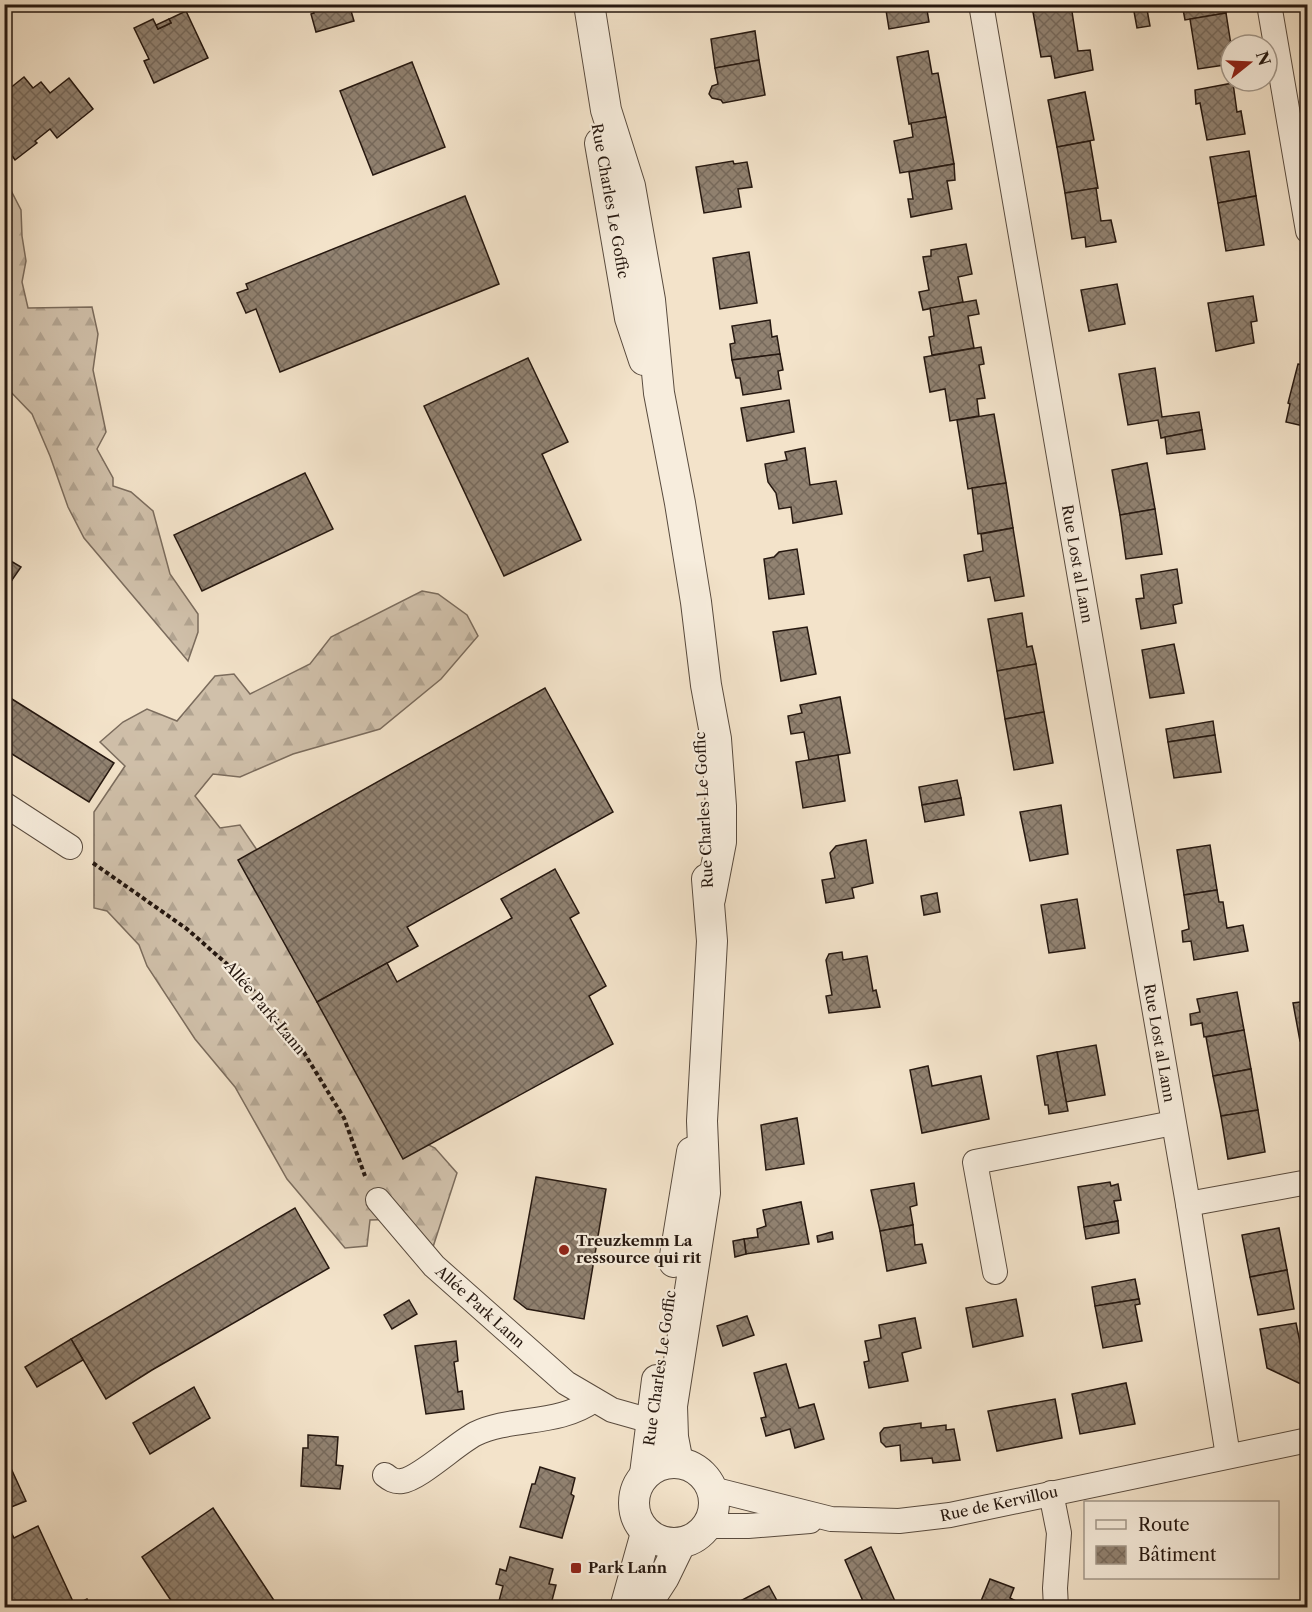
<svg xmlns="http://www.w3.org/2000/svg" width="1312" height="1612" font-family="'Libre Caslon Text',serif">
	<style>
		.forest { fill: url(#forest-firs); stroke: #7b6c5d; stroke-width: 1.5 }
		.building { fill: url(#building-cross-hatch); stroke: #261810; stroke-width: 1.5 }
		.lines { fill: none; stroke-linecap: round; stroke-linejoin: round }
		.minor-casing { stroke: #594b3e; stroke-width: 26 }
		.tertiary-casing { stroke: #594b3e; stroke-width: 32 }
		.path { stroke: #261810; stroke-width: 4; stroke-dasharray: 4.5 3; stroke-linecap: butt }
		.minor { stroke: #f7eddd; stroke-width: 24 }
		.tertiary { stroke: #f7eddd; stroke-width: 30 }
		.poi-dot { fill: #8f2418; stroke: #f7eddd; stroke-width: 2 }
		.labels { text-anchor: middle; stroke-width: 4.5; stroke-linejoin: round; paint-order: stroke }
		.street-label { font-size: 15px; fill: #261810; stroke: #f7eddd }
		.poi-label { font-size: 15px; font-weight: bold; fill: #261810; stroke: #f7eddd; text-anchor: start }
	</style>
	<defs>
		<pattern id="forest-firs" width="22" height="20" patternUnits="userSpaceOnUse" patternTransform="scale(1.5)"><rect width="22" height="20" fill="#d0c0aa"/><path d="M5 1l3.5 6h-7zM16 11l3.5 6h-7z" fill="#b2a491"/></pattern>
		<pattern id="building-cross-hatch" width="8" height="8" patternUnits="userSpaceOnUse" patternTransform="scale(1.5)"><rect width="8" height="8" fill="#918271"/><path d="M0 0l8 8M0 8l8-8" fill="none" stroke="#76695b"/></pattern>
	</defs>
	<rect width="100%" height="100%" fill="#f3e3ca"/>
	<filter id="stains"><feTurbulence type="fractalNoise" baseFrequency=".00333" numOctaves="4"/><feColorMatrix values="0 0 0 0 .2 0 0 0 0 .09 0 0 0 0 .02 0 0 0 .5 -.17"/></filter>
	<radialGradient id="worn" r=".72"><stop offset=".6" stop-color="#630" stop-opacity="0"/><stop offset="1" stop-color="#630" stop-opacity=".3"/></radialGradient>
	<g class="forest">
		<polygon points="4,177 21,210 22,236 26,261 22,282 28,308 92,307 98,334 93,370 106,432 97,449 113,478 113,486 131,492 153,511 170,574 198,614 198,632 188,661 84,538 68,507 50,456 32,414 7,388 5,390"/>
		<polygon points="422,591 438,594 467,615 478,636 441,679 380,729 293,754 240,777 213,774 195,796 220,828 240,825 278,881 408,1135 435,1148 457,1173 432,1250 402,1219 370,1220 367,1246 345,1248 287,1179 235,1087 195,1039 147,966 139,945 107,911 94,908 94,812 125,766 100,742 123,722 147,709 177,721 215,676 234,674 250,694 310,664 331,637"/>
	</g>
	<g class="building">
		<polygon points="311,4 349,4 354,21 316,32 311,14 314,13"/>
		<polygon points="885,4 926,4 929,22 889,29"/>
		<polygon points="1032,4 1072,4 1072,5 1033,12"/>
		<polygon points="1146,4 1150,26 1137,28 1133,6"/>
		<polygon points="1182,4 1225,4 1226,13 1185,20"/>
		<polygon points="1071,5 1078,51 1090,50 1093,70 1055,78 1051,56 1041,57 1033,12"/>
		<polygon points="186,11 208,58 154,83 144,61 149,59 134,28 153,19 158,29 171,23 169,19"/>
		<polygon points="1226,13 1231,45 1231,64 1198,69 1190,19"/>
		<polygon points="169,19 171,23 158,29 156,25"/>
		<polygon points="755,31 759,60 715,68 711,39"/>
		<polygon points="928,51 932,74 938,73 946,117 909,124 897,57"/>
		<polygon points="759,60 765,95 723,103 721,100 712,98 709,94 712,86 718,84 715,68"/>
		<polygon points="412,62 445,147 373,175 340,91"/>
		<polygon points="24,77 33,88 41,82 50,93 69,78 93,109 57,138 50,129 35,141 37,143 15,160 4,144 4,93"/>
		<polygon points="1233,83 1237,112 1241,111 1245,134 1207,140 1200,103 1196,104 1195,90"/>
		<polygon points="1085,92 1094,140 1057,147 1048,100"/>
		<polygon points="946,117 954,164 900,173 894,141 913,137 911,123"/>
		<polygon points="1090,141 1098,188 1065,193 1057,147"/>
		<polygon points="1249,151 1256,196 1218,203 1210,157"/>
		<polygon points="733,161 734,164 747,162 752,187 738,189 741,207 704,213 696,167"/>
		<polygon points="954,164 955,180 947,181 952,209 911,217 908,199 913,199 909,172"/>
		<polygon points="1096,188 1101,221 1111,220 1116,242 1086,247 1085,237 1072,239 1065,193"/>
		<polygon points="465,196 499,284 280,372 256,309 246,313 237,293 248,289 246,284"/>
		<polygon points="1256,196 1264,245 1226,251 1218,203"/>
		<polygon points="966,244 972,274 958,277 963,302 923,310 919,292 929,290 923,257 931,256 931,250"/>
		<polygon points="749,252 757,303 720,309 713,258"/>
		<polygon points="1117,284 1125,324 1089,331 1081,290"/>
		<polygon points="1253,296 1257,321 1251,322 1254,343 1216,351 1208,303"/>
		<polygon points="976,300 979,314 968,316 974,348 932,355 929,337 934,336 930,308"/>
		<polygon points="770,320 772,337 777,336 780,354 732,360 730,344 735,343 732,326"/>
		<polygon points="981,347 984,364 979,365 985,398 977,399 979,416 950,421 945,389 930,392 924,357"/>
		<polygon points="780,354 783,370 778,371 781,389 743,395 740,378 736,378 732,360"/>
		<polygon points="528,358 568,442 542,454 581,540 504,576 424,406"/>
		<polygon points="1298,364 1308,366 1308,427 1286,422 1290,404 1288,403"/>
		<polygon points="1155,368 1162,417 1199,412 1202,430 1161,438 1158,420 1128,425 1119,374"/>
		<polygon points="789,400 794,432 747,441 741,408"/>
		<polygon points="994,414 1006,483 968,489 957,420"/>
		<polygon points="1202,430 1205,449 1167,454 1165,437"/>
		<polygon points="805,448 810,485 836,481 842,514 793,523 791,507 779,509 776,493 768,482 765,464 787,460 785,452"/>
		<polygon points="1147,463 1155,509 1120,515 1112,470"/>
		<polygon points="305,473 333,529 202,591 174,535"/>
		<polygon points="1006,483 1013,528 978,534 972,488"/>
		<polygon points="1155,509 1162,554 1126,559 1120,515"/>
		<polygon points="1013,528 1024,596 995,601 990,577 968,581 964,555 983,551 981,534"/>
		<polygon points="797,549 804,594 769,599 764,559 774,557 779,552"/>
		<polygon points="4,557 21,567 12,580 4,575"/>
		<polygon points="1177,569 1182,603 1173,605 1176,623 1141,629 1136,599 1144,598 1141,575"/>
		<polygon points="4,575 12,580 4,593"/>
		<polygon points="1022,613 1027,647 1032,646 1036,664 997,671 988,619"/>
		<polygon points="807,627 816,674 781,681 773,632"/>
		<polygon points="1174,644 1184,693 1150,698 1142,650"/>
		<polygon points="1036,664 1044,712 1005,719 997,671"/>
		<polygon points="545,688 613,812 407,927 418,946 317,1002 238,860"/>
		<polygon points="4,694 114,763 89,802 4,749"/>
		<polygon points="840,697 850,753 809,760 804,732 791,734 788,716 802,713 800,705"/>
		<polygon points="1044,712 1053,763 1014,770 1005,719"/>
		<polygon points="1213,721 1215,735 1168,742 1166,729"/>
		<polygon points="1215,735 1221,772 1174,778 1168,742"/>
		<polygon points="838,755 845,801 803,808 796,762"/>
		<polygon points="957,780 961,798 922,805 919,787"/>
		<polygon points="961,798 964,815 925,822 922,805"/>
		<polygon points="1061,805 1068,854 1030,861 1020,812"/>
		<polygon points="866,840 873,883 852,888 854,898 826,903 822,880 835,878 830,853 836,846"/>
		<polygon points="1210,845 1217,890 1184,895 1177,850"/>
		<polygon points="555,869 579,913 570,918 606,986 589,996 613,1044 403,1159 317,1002 387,963 397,982 512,918 501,899"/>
		<polygon points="1217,890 1219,902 1223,902 1227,928 1243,925 1248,951 1194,960 1191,941 1183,942 1182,931 1189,929 1184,895"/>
		<polygon points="937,893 940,912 924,915 921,896"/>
		<polygon points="1077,899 1085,948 1049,953 1041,905"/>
		<polygon points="842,952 843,960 867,956 873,991 876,990 880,1007 829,1013 826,996 832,995 826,960 829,954"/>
		<polygon points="1237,992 1244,1030 1204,1037 1202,1023 1191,1025 1190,1014 1200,1012 1197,999"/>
		<polygon points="1308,1001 1308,1040 1300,1041 1293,1003"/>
		<polygon points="1244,1030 1251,1069 1213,1076 1206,1037"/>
		<polygon points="1096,1045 1105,1095 1066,1102 1057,1052"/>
		<polygon points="1057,1052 1068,1111 1049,1114 1048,1105 1045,1105 1037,1056"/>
		<polygon points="928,1066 932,1086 981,1076 989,1119 922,1133 910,1070"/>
		<polygon points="1251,1069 1258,1110 1221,1116 1213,1076"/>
		<polygon points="1258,1110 1265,1152 1228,1159 1221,1116"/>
		<polygon points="797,1118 804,1164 766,1170 761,1125"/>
		<polygon points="536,1177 606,1189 584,1319 527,1309 514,1299"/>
		<polygon points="1110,1182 1111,1186 1118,1184 1121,1200 1114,1201 1118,1221 1084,1227 1078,1187"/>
		<polygon points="914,1183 917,1205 910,1207 913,1225 880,1231 871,1190"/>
		<polygon points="801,1202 809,1244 746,1254 744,1239 758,1237 757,1229 766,1226 763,1210"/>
		<polygon points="295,1208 329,1268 152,1370 106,1399 71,1339"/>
		<polygon points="1118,1221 1119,1233 1086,1239 1084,1227"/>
		<polygon points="913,1225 915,1245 922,1244 926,1263 887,1271 880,1231"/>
		<polygon points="1279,1228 1287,1270 1250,1277 1242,1235"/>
		<polygon points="832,1232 833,1239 818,1242 817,1236"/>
		<polygon points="744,1239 746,1254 735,1257 733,1241"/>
		<polygon points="1287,1270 1294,1309 1258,1315 1250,1277"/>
		<polygon points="1135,1279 1139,1299 1095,1306 1092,1287"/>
		<polygon points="1016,1299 1023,1336 973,1347 966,1308"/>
		<polygon points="1139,1299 1140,1304 1135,1305 1142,1341 1103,1348 1095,1306"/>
		<polygon points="409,1300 417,1314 392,1329 384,1315"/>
		<polygon points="747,1316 754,1335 723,1346 717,1326"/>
		<polygon points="915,1318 921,1348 902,1353 908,1381 869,1388 864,1362 869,1361 865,1341 881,1338 879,1325"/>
		<polygon points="1296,1323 1301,1347 1308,1346 1308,1386 1305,1386 1267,1368 1260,1329"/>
		<polygon points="71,1339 83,1360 37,1387 25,1367"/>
		<polygon points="456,1341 458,1361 454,1362 458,1392 462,1391 464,1409 426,1414 415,1346"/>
		<polygon points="786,1364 799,1408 814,1404 824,1439 795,1448 790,1429 766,1436 761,1418 766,1417 754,1373"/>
		<polygon points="1126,1383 1135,1424 1080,1434 1072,1394"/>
		<polygon points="194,1387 210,1418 150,1454 133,1423"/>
		<polygon points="1055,1399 1062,1438 997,1451 988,1411"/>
		<polygon points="921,1423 921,1428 946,1425 946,1430 954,1429 960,1460 933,1463 932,1458 901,1461 900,1445 886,1447 881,1442 880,1433 884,1428"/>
		<polygon points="308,1435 338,1437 336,1465 343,1466 340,1489 301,1486 303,1448 308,1448"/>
		<polygon points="4,1453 26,1501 4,1510"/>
		<polygon points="540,1467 575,1478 571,1494 574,1496 562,1538 520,1527 532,1484 535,1484"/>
		<polygon points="213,1508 279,1608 176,1608 142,1557"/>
		<polygon points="4,1518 14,1538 38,1526 76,1608 4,1608"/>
		<polygon points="871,1547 898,1608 866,1608 845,1560"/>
		<polygon points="510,1557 553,1569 549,1584 556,1585 550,1608 510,1608 511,1604 499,1601 503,1586 496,1584 500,1569 506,1571"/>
		<polygon points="990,1579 1014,1588 1010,1598 1016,1601 1017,1608 983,1608 981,1601"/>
		<polygon points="769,1586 781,1608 746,1608 742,1600"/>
		<polygon points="87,1599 91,1608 76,1608 75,1605"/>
	</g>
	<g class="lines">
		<g class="minor-casing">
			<g id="minor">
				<polyline points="981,4 1188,1204 1228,1456"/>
				<polyline points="1269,4 1308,231"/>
				<polyline points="4,804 70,847"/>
				<polyline points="378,1200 434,1266 566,1383 612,1410 651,1421"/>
				<polyline points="1188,1204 1308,1182"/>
				<polyline points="995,1272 975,1162 1173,1123"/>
				<path d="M385,1475c5,4 9,7 17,6 17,-2 54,-37 73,-47 37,-18 83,-8 119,-34"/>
				<polyline points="712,1489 831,1519 899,1521 950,1515 1308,1440"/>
				<polyline points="1051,1493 1059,1533 1055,1588 1056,1608"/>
				<polyline points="708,1526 748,1526 810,1521"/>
			</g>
		</g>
		<g class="tertiary-casing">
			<g id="tertiary">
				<polyline points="589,4 606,110 630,186 650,300 659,393 680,503 696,602 706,685 716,739 721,806 721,842 710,899"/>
				<polyline points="600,143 630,318 644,360"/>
				<polyline points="674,1262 692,1152"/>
				<circle cx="674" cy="1503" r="40"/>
				<polyline points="678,1463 673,1437 672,1406 705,1193 702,1121 712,941 707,879"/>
				<polyline points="645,1474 657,1380"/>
				<polyline points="625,1608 646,1533"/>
				<polyline points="644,1608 664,1577 680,1544"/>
			</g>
		</g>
		<polyline class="path" points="93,863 187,929 244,979 303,1051 344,1118 365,1176"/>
		<use href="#minor" class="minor"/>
		<use href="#tertiary" class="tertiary"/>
	</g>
	<g class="poi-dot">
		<circle cx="564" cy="1250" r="6"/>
		<rect x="570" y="1562" width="12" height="12" rx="3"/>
	</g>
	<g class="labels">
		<g class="street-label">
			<text transform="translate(610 201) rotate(80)" y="5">Rue Charles Le Goffic</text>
			<text transform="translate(1077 564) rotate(80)" y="5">Rue Lost al Lann</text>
			<text transform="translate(704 810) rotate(-93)" y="5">Rue Charles Le Goffic</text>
			<text transform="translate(265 1008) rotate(50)" y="5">Allée Park-Lann</text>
			<text transform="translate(1159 1043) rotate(80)" y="5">Rue Lost al Lann</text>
			<text transform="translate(480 1307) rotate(42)" y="5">Allée Park Lann</text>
			<text transform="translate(660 1368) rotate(-82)" y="5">Rue Charles Le Goffic</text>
			<text transform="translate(999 1504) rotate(-12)" y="5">Rue de Kervillou</text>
		</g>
		<g class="poi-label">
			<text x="576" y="1246">Treuzkemm La<tspan x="576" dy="17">ressource qui rit</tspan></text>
			<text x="588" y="1573">Park Lann</text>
		</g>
	</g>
	<rect width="1312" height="1612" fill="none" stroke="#f3e3ca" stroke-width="24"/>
	<rect x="6" y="6" width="1300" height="1600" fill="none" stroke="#261810" stroke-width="3"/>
	<rect x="12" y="12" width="1288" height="1588" fill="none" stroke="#261810" stroke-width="1.5"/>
	<rect x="1084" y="1501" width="195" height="78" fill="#f7eddd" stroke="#a3988b" stroke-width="1.5"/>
	<rect x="1096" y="1520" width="30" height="9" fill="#f7eddd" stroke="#a3988b" stroke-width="1.5"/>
	<text x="1138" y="1531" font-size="18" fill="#261810">Route</text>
	<rect x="1096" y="1546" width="30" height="18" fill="url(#building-cross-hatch)" stroke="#a3988b" stroke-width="1.5"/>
	<text x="1138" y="1561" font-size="18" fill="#261810">Bâtiment</text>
	<g transform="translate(1249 63) rotate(72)"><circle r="28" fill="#f7eddd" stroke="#a3988b" stroke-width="1.5"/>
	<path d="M0-4.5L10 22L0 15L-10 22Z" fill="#8f2418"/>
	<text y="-9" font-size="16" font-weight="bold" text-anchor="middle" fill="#261810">N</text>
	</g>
	<rect width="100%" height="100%" filter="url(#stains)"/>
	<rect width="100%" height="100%" fill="url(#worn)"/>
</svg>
